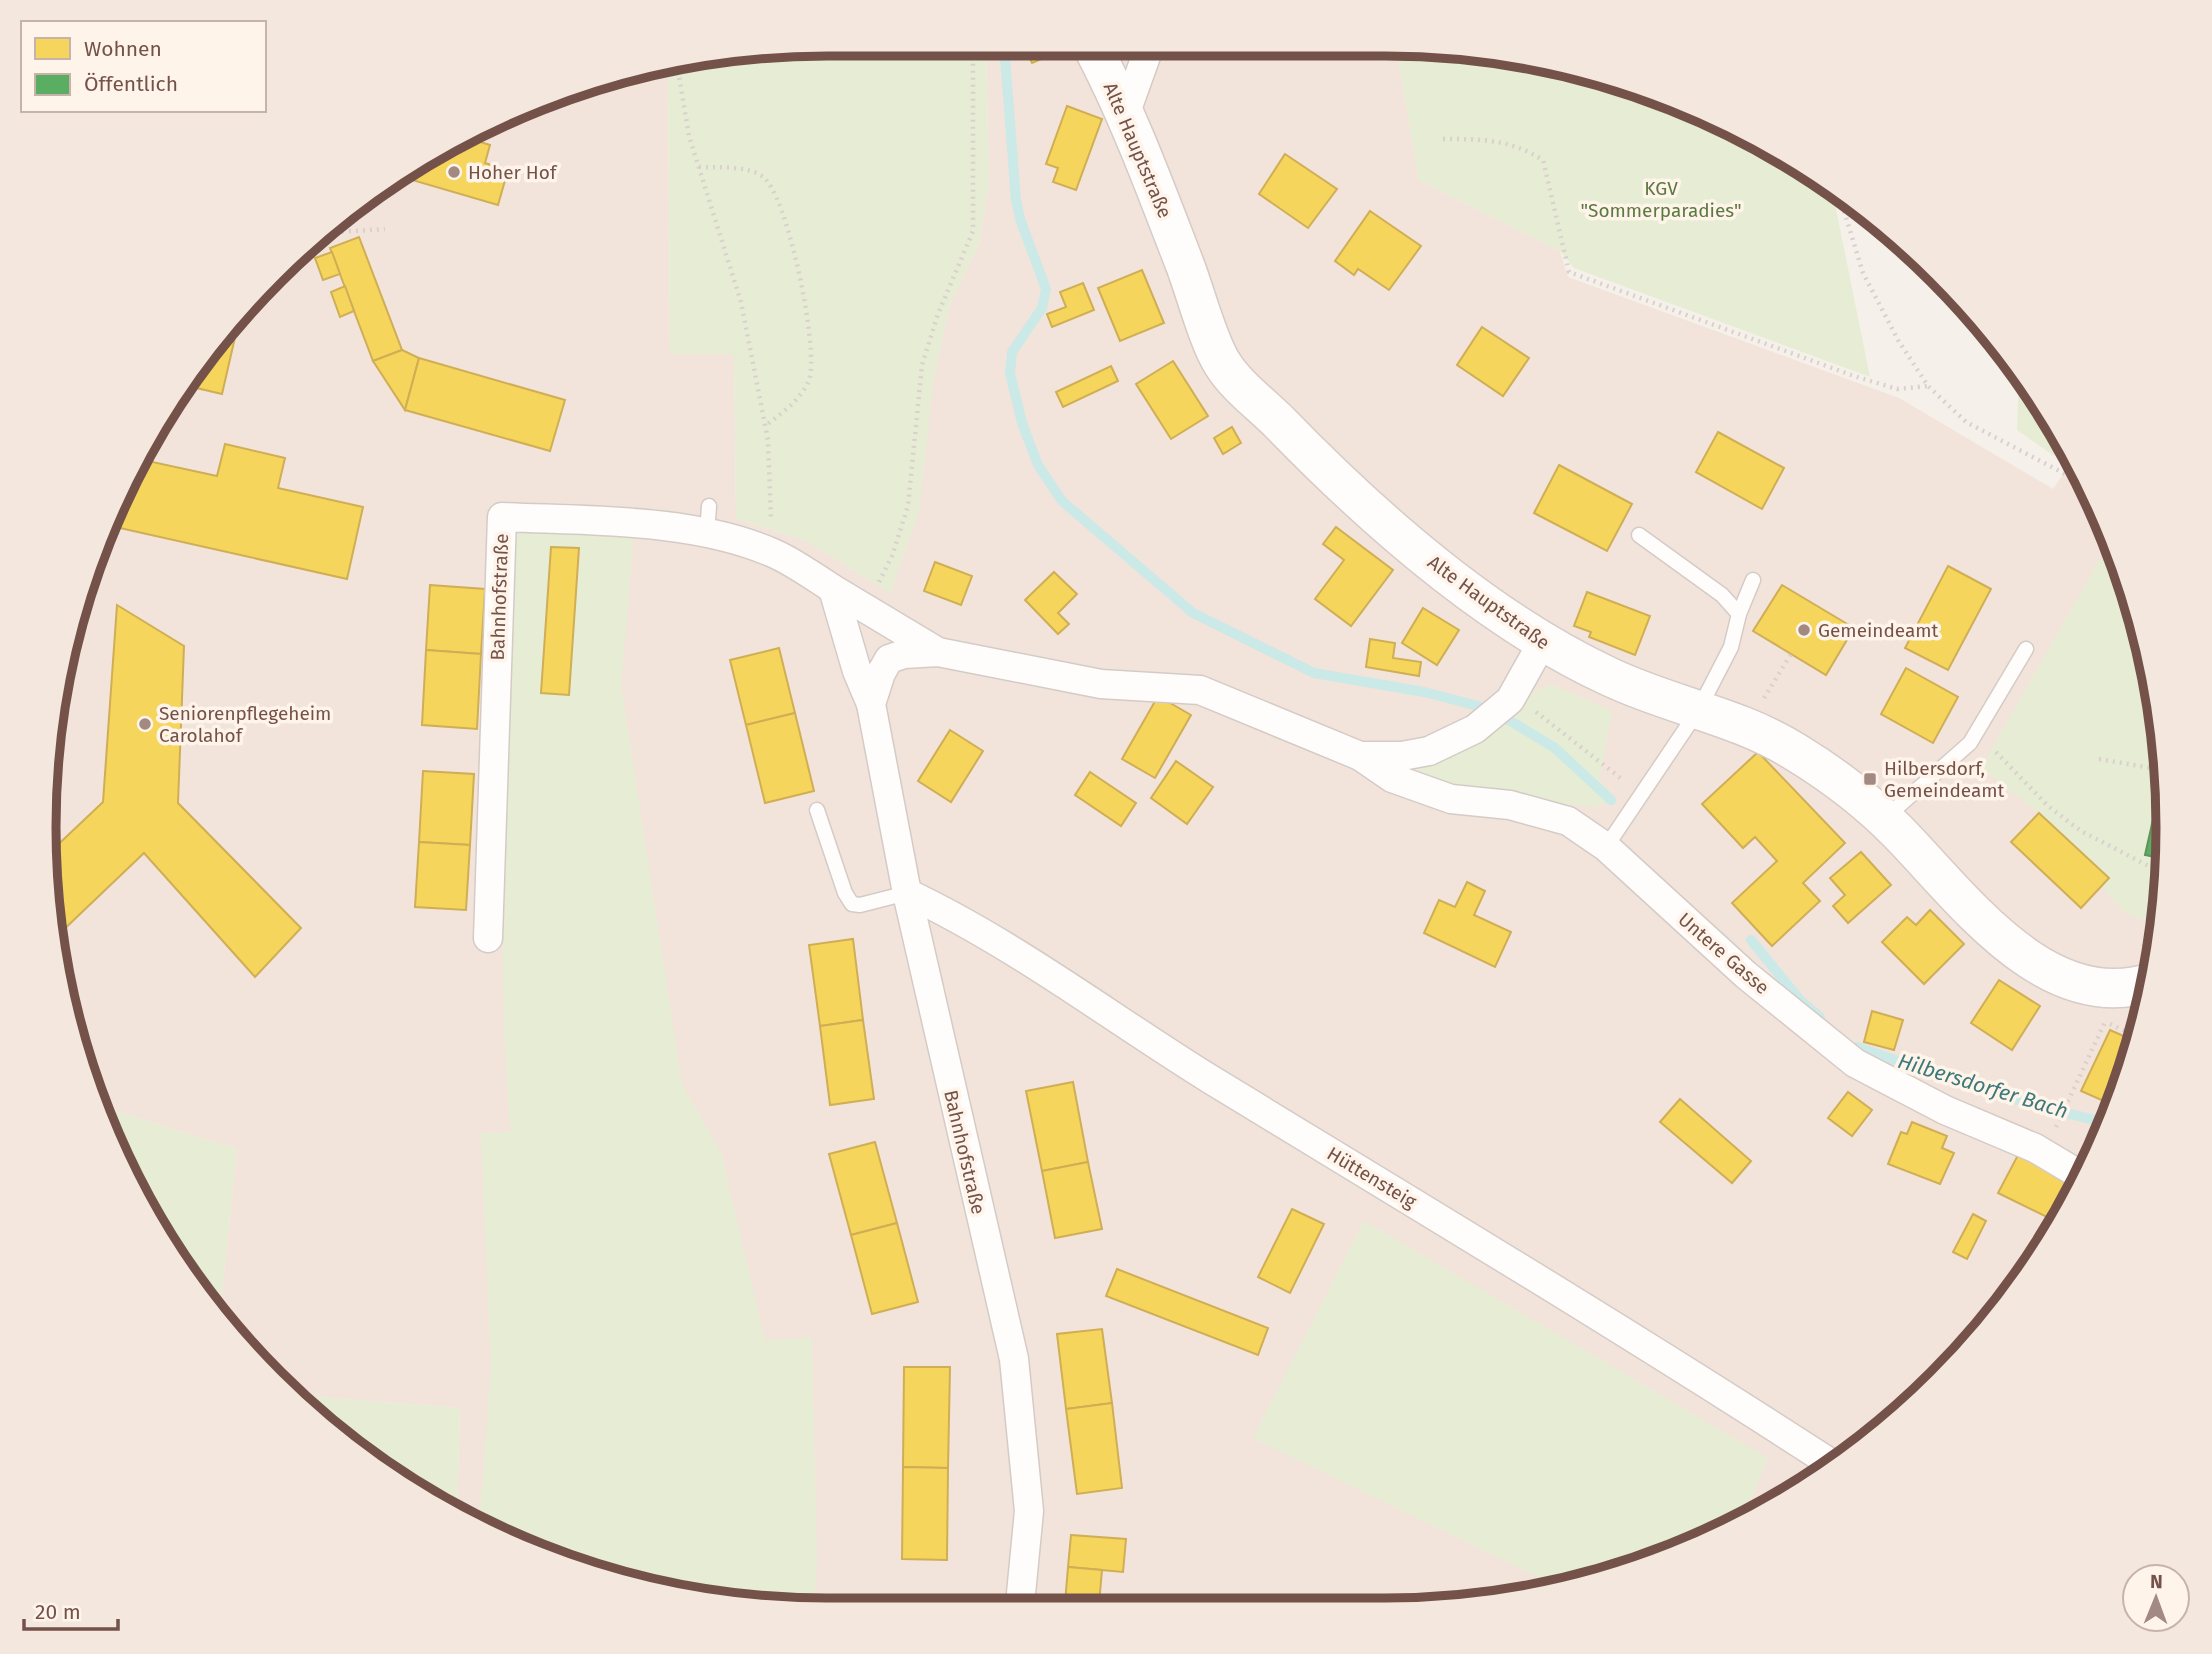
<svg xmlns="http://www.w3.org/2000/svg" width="2212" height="1654" font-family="'Fira Sans',sans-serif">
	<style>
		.residential { fill: #f2e4da }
		.green { fill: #e6edd4 }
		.homes { fill: #f6d55c; stroke: #cfae56; stroke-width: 2 }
		.public { fill: #5aae61; stroke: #62925a; stroke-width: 2 }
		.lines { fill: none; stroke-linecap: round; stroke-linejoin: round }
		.stream { stroke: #cbe9e7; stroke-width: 10 }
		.service-casing { stroke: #d5cbc6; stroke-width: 17 }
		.minor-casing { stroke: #d5cbc6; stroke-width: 31 }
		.secondary-casing { stroke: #d6cbc6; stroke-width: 41 }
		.path { stroke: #dad0cd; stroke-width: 4.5; stroke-dasharray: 2 5; stroke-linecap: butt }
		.service { stroke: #fefdfc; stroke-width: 14 }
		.minor { stroke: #fefdfc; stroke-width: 28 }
		.secondary { stroke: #fefdfc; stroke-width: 38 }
		.poi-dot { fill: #a28981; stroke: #fff4ea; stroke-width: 2.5 }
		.labels { text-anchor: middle; stroke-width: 7; stroke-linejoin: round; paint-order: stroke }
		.street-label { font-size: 19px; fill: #755249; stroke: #fff4ea }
		.poi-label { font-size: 19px; fill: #755249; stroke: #fff4ea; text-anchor: start }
		.park-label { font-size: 19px; fill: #5b7a41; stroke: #fff4ea }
		.water-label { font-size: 21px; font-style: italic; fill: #3d797a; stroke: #fff4ea }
		.rim { fill: none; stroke: #755249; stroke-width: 9 }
	</style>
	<rect width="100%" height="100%" fill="#f6f0ea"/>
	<polygon class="residential" points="986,44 1396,45 1419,180 1560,251 1568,277 1899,398 2053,489 2073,460 2108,527 2153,674 2168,827 2153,979 2109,1126 2036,1262 1939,1381 1820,1478 1637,1569 1487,1604 725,1604 575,1569 457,1515 460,1408 292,1395 220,1312 237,1149 99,1106 85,1079 45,878 59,674 125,480 238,310 350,206 435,149 624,71 668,65 670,353 734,353 736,519 807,541 889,592 949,306 979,244 989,182"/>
	<g class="green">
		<polygon points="827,44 986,44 989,182 979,244 949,306 933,384 919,512 890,593 807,541 736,519 734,354 670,354 668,65"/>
		<polygon points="1396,45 1436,45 1588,71 1732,125 1819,179 1835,204 1870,377 1574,268 1560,251 1419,180"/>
		<polygon points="2024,376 2036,392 2063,441 2054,456 2017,430 2019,377"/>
		<path d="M516,524l118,8 -13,153 61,400 39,68 44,188 47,-4 5,232 -4,35h-88l-150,-35 -96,-44 12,-154 -10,-238 30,-1c-18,-202 -3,-406 5,-608z"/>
		<polygon points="2112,538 2153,674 2168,827 2159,926 2124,912 2102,886 2109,878 2039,813 1981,768"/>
		<polygon points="1551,684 1612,711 1599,780 1616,798 1596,807 1445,790 1423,779 1417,770 1466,746 1530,694"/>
		<polygon points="99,1106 237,1149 220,1312 176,1262"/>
		<polygon points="1364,1221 1768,1458 1744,1516 1637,1569 1559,1587 1253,1438"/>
		<polygon points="292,1395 460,1408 457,1515 435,1505 310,1416"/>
	</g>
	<g class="homes">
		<polygon points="1024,44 1053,44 1056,53 1032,63"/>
		<polygon points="1067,106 1102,119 1076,190 1053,182 1058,168 1046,164"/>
		<polygon points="464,137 490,145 485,163 508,170 498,205 395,175 435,149"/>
		<polygon points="1285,154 1337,189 1308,228 1259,194"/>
		<polygon points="357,201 351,220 339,216 350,206"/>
		<polygon points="1370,211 1421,246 1389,290 1358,269 1354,275 1335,261"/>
		<polygon points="359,237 402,350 373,361 330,248"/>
		<polygon points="332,252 340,274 323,280 315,258"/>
		<polygon points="1142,270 1164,323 1120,341 1098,288"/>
		<polygon points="1083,283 1094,310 1052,327 1047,314 1066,307 1060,292"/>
		<polygon points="345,286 354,311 340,317 331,292"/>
		<polygon points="242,307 222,394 188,386 238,310"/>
		<polygon points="1482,327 1529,358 1503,396 1457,365"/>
		<polygon points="402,350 419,358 405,410 373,361"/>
		<polygon points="419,358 565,400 550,451 405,410"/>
		<polygon points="1173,361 1208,416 1171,439 1136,384"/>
		<polygon points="1111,366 1118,381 1063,407 1056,392"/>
		<polygon points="1232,427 1241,443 1223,454 1214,438"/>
		<polygon points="1718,432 1784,468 1762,509 1696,472"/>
		<polygon points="225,444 285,458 278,488 363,507 347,579 111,526 125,480 139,459 217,476"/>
		<polygon points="1559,465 1632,504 1607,551 1534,513"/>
		<polygon points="1336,527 1393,570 1351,626 1315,599 1344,560 1323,544"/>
		<polygon points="551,547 579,548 569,695 541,693"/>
		<polygon points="935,562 972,576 961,605 924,591"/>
		<polygon points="1948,566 1991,589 1948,670 1905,648"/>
		<polygon points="1054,572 1077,594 1058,613 1069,624 1058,634 1025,600"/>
		<polygon points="430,585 485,589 481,654 426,650"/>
		<polygon points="1782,585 1854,628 1826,675 1753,631"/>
		<polygon points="1587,592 1650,616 1635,655 1589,637 1591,632 1574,626"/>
		<polygon points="117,605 184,646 178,803 301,928 255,977 144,853 57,936 45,878 47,855 103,802"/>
		<polygon points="1423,608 1459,630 1437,665 1402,643"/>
		<polygon points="1370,639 1395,643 1393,658 1421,662 1419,676 1366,667"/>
		<polygon points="779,648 795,713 746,725 730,660"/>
		<polygon points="426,650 481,654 477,729 422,725"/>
		<polygon points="1906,668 1958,697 1933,743 1881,714"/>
		<polygon points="1158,696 1191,715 1155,778 1122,759"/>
		<polygon points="795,713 814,791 765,803 746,725"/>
		<polygon points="950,730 983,751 951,802 918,781"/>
		<polygon points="1758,752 1845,843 1803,883 1820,901 1772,946 1732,903 1777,861 1755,837 1743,848 1702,804"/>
		<polygon points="1176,761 1213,787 1187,824 1151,798"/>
		<polygon points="423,771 474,774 470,845 419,842"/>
		<polygon points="1090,772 1136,803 1121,826 1075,795"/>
		<polygon points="2039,813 2109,878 2081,908 2011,842"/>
		<polygon points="419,842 470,845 466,910 415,907"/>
		<polygon points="1861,852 1891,885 1848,923 1833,906 1845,895 1830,878"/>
		<polygon points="1467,882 1485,891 1474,915 1511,932 1495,967 1424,933 1439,900 1455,907"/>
		<polygon points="1930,910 1964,944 1924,984 1882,942 1907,917 1916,925"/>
		<polygon points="853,939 863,1020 820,1026 809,945"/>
		<polygon points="1999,980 2040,1006 2012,1050 1971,1023"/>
		<polygon points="1872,1011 1903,1020 1894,1050 1864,1042"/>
		<polygon points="863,1020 874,1099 830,1105 820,1026"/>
		<polygon points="2110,1030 2135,1041 2115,1106 2081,1091"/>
		<polygon points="1073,1082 1088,1162 1042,1171 1026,1091"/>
		<polygon points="1848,1092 1872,1110 1852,1136 1828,1118"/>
		<polygon points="1680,1099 1751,1161 1732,1183 1660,1122"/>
		<polygon points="1912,1122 1947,1136 1942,1148 1954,1153 1940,1184 1888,1164 1901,1132 1907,1134"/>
		<polygon points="875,1142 897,1223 851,1235 829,1154"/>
		<polygon points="2018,1155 2076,1185 2057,1222 1998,1193"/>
		<polygon points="1088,1162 1102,1229 1055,1238 1042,1171"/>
		<polygon points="1292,1209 1324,1224 1290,1293 1258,1277"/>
		<polygon points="1973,1214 1986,1221 1967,1259 1953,1252"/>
		<polygon points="897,1223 918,1302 872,1314 851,1235"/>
		<polygon points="1117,1269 1268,1328 1258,1355 1106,1296"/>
		<polygon points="1990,1309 1996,1311 1978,1333"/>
		<polygon points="1102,1329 1112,1403 1066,1409 1057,1334"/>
		<polygon points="904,1367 950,1367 948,1468 903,1467"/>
		<polygon points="1112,1403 1122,1488 1077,1494 1066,1409"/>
		<polygon points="903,1467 948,1468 947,1560 902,1559"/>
		<polygon points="1071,1535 1126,1539 1123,1572 1068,1567"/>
		<polygon points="1068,1567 1102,1570 1099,1604 1065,1603"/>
	</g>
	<polygon class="public" points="2161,784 2164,784 2168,827 2165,859 2145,855"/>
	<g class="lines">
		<g class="stream">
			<polyline points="1004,44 1016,200 1020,219 1046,289 1042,308 1012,352 1010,373 1022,423 1038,465 1062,501 1193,613 1314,673 1424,692 1478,706 1512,722 1555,748 1611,800"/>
			<polyline points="1751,940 1800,1000 1820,1017"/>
			<path d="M1857,1047c83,28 167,59 253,76"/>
		</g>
		<g class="service-casing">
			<g id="service">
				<polyline points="707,534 709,506"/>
				<polyline points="1639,535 1722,595 1739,614"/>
				<polyline points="817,810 845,893 852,904 860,905 907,893"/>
				<polyline points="1885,818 1970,743 2026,649"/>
				<polyline points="1606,847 1699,709 1731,647 1739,614 1753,580"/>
			</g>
		</g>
		<g class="minor-casing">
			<g id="minor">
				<polyline points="1126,112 1150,45"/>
				<polyline points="871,704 857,671 833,589 938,652"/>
				<polyline points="1360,756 1392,778 1451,799 1510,805 1568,821 1606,847 1746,975 1855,1063 1945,1110 2035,1148 2082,1176"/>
				<path d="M907,893c106,50 203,124 303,186 210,128 420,254 625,387"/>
				<path d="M488,938l14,-421c85,4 191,1 271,36 21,9 41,24 60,36"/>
				<polyline points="1020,1604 1029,1511 1014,1359 907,893 871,704 881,673 889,659 904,654 938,652 1101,684 1200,690 1360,756 1402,756 1429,751 1475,729 1510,700 1542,643"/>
			</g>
		</g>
		<g class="secondary-casing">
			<path id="secondary" d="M1091,44c38,72 65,146 94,221 10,26 23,76 37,98 13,22 39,41 57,59 93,96 210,199 331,255 61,29 129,39 187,76 36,22 70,48 100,78 65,66 149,186 255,151"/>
		</g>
		<g class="path">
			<polyline points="677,64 689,136 741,302 768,440 771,521"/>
			<path d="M1443,139c39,0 66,0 100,21l26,112 285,104 43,13 31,-3"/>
			<path d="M699,167c18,1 47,-2 63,9 25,15 58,176 47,204 -9,21 -26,32 -44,46"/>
			<polyline points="1838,191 1863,273 1898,340 1928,386 1966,422 2086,485"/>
			<polyline points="321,233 385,229"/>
			<polyline points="879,582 892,556 908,506 922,365 938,314 973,231 973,44"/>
			<polyline points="1764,698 1791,654"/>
			<polyline points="1536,712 1623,780"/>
			<polyline points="1996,752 2048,806 2081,831 2164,874"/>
			<polyline points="2099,759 2163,770"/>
			<polyline points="2159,857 2163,873"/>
			<polyline points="2143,947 2158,929"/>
			<polyline points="2110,1024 2136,1036"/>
			<polyline points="2056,1127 2105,1022"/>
		</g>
		<use href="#service" class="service"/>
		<use href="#minor" class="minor"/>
		<use href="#secondary" class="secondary"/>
	</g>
	<g class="poi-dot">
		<circle cx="454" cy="172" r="7"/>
		<circle cx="1804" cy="630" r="7"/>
		<circle cx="145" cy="724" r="7"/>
		<rect x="1863" y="772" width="14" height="14" rx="3.5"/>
	</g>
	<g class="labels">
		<g class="street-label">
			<text transform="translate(1138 150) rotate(67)" y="7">Alte Hauptstraße</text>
			<text transform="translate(499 597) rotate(-88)" y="7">Bahnhofstraße</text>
			<text transform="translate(1489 602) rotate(36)" y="7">Alte Hauptstraße</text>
			<text transform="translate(1724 953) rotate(41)" y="7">Untere Gasse</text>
			<text transform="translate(965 1152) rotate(77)" y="7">Bahnhofstraße</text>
			<text transform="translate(1372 1177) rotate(31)" y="7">Hüttensteig</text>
		</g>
		<g class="poi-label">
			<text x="468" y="179">Hoher Hof</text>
			<text x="1818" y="637">Gemeindeamt</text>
			<text x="159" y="720">Seniorenpflegeheim<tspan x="159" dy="22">Carolahof</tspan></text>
			<text x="1884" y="775">Hilbersdorf,<tspan x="1884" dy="22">Gemeindeamt</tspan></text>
		</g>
		<g class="park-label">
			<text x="1661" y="195">KGV<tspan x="1661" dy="22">"Sommerparadies"</tspan></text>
		</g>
		<g class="water-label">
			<text transform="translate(1983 1086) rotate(17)" y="7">Hilbersdorfer Bach</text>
		</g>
	</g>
	<path d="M0 0H2212V1654H0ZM827 56H1385A771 771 0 0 1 2156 827V827A771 771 0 0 1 1385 1598H827A771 771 0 0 1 56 827V827A771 771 0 0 1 827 56Z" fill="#f4e7dd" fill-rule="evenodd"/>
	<path class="rim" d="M827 56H1385A771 771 0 0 1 2156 827V827A771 771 0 0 1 1385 1598H827A771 771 0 0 1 56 827V827A771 771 0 0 1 827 56Z"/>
	<rect x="21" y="21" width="245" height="91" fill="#fff4ea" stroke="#c8b3aa" stroke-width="2"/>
	<rect x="35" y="38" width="35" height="21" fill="#f6d55c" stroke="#c8b3aa" stroke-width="2"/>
	<text x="84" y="56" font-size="21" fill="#755249">Wohnen</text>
	<rect x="35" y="74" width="35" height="21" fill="#5aae61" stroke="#c8b3aa" stroke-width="2"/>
	<text x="84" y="91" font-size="21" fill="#755249">Öffentlich</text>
	<g transform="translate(2156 1598) rotate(1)"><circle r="33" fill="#fff4ea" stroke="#c8b3aa" stroke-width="2"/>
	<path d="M0-5L12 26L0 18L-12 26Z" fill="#a28981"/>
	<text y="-10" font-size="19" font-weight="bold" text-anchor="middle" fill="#755249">N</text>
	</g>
	<path d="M24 1619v10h94v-10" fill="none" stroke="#755249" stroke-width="3.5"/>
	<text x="35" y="1619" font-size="21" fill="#755249" stroke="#fff4ea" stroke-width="5" paint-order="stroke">20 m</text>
</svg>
